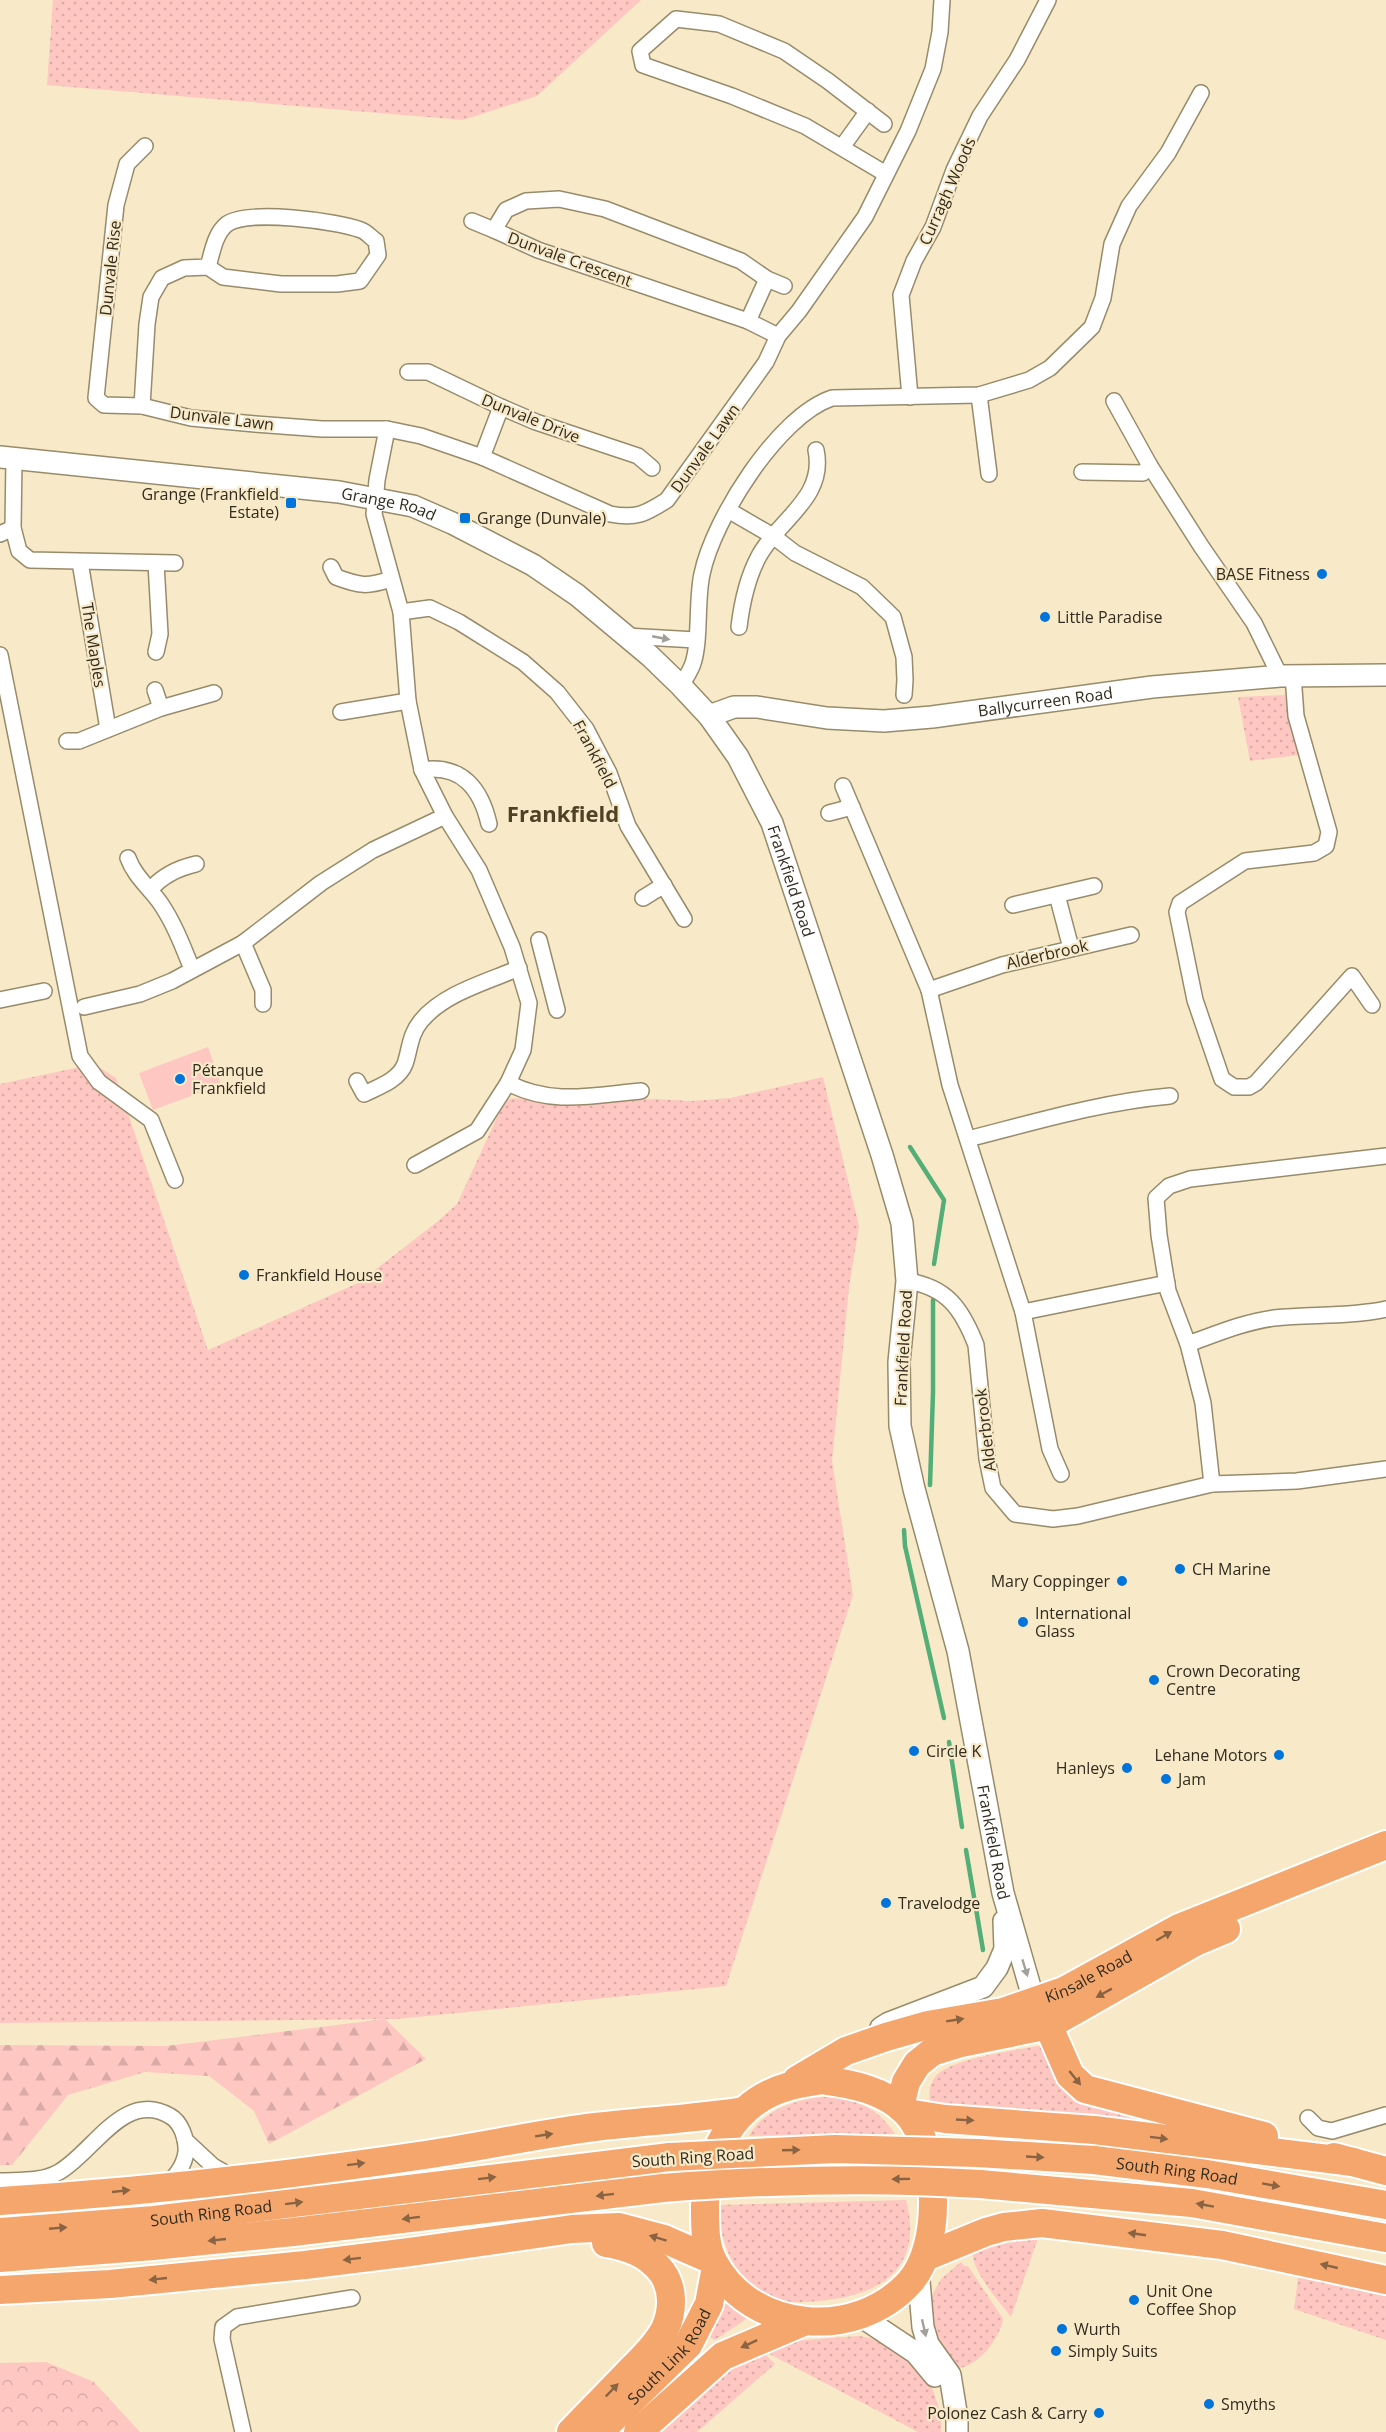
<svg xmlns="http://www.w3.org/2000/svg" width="1386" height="2432" font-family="'Open Sans',sans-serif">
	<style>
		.grass { fill: url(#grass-dots) }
		.forest { fill: url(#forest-firs) }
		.park { fill: url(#park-crowns) }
		.garden { fill: #fec7c2 }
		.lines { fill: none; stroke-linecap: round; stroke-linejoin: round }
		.stream { stroke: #53ae78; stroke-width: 4.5 }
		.street-casing { stroke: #978b6b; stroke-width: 18 }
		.secondary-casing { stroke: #978b6b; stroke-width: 24 }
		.highway-casing { stroke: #fff; stroke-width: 32 }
		.street { stroke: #fff; stroke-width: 15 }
		.secondary { stroke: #fff; stroke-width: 21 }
		.highway { stroke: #f5a66d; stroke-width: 28 }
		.highway-bridge-casing { stroke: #fff; stroke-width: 32; stroke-linecap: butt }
		.highway-bridge { stroke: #f5a66d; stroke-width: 28 }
		.oneway { fill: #a2a09a }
		.oneway2 { fill: #896342 }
		.poi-dot { fill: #0074db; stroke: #f8eac8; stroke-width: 2 }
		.labels { text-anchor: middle; stroke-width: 4.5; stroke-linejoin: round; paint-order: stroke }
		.street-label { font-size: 16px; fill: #312c1f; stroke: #f8eac8 }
		.poi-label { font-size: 16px; fill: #312c1f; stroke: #f8eac8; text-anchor: start }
		.district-label { font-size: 22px; font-weight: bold; fill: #4d4225; stroke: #f8eac8 }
	</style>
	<defs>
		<pattern id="grass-dots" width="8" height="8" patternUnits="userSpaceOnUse" patternTransform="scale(1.5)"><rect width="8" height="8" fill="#fec7c2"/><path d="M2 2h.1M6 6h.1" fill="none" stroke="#daaba6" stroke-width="1.8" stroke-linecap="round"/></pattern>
		<pattern id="forest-firs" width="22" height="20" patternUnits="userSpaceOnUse" patternTransform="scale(1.5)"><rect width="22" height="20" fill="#fec7c2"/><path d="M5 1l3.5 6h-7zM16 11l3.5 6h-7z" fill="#daaba6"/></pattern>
		<pattern id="park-crowns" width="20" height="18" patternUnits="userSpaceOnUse" patternTransform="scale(1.5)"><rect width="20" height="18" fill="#fec7c2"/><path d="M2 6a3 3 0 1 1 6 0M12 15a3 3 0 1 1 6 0" fill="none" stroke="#daaba6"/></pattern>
	</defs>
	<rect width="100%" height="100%" fill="#f8eac8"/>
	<g class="grass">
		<polygon points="53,0 641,0 537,96 463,120 47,85"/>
		<polygon points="1285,695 1300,755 1250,761 1238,697"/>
		<path d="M94,1064l22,14 92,272 150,-67 79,-61 20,-18 44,-95 8,-10c16,-3 31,5 49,5l97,-5 37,2 38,-3 93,-21 36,149 -10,61 -17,174 21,134 -127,391 -329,33 -397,4v-939z"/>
		<path d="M1043,2045l4,17 19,25 128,44 -263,-25c-3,-10 -2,-22 5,-30 15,-18 83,-26 107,-31z"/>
		<path d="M822,2097c33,1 54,9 73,37l-146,2c14,-26 46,-36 73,-39z"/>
		<path d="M906,2200c17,63 -19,93 -79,100 -16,2 -34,4 -50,0 -41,-11 -57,-59 -60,-95z"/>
		<path d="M1038,2238l-27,79c-10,-13 -40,-47 -38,-64 19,-13 43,-14 65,-15z"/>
		<path d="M961,2262l3,4h4l35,53c-3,19 -25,48 -45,49l-26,-28 -2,-41 11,-20z"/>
		<polygon points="1299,2271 1386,2295 1386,2340 1294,2309"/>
		<polygon points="720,2296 747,2313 746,2319 715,2340 708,2336"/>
		<polygon points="859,2336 876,2339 920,2367 931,2385 941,2414 941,2432 918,2432 760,2349 775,2364 697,2432 657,2432 709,2382 758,2348 777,2342"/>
	</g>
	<polygon class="forest" points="385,2019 426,2059 269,2144 254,2111 209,2076 145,2072 68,2095 12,2165 0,2165 0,2045 166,2046"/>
	<polygon class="park" points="46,2362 94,2382 140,2432 0,2432 0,2363"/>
	<polygon class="garden" points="208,1047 221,1085 153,1110 139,1073"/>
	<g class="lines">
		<g class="stream">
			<polyline points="910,1147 944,1200 934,1264"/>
			<polyline points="930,1485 933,1392 933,1300"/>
			<polyline points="904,1530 905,1546 944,1718"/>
			<polyline points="949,1742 962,1827"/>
			<polyline points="966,1850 983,1950"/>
		</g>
		<g class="street-casing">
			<g id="street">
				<polyline points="884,124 828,81 784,51 719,24 676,19 640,51 643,65 732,96 805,126 886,174"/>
				<path d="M145,146l-18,18 -11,41 -20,193 8,7 38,1 49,12 64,6 67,5h65l34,7 61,21 128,57c26,5 35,0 57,-14l99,-138 12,-26 21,-25 66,-94 43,-86 25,-62 7,-37 2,-32"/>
				<polyline points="842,147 868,111"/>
				<polyline points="472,221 494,230"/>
				<polyline points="748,321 767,279"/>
				<polyline points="778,336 748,321 538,250 494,230 506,210 526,201 559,199 605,209 741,261 767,279 784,286"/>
				<polyline points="408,372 428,372 501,407 536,422 638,456 652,468"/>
				<polyline points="979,395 989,474"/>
				<polyline points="910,397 901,295 914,261 933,227 954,170 980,116 1017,60 1048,0"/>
				<polyline points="1114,401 1150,466 1201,546 1254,623 1280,676"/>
				<path d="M142,406l5,-82 4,-27 11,-19 22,-10 24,-1 15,10 58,7h56l23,-3 18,-26 -2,-14c-5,-3 -9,-9 -15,-11 -25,-9 -112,-21 -134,-6 -12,9 -15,29 -19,43"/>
				<polyline points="387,429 377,480 374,514 401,612 408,701"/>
				<polyline points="482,457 501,407"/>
				<polyline points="1082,472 1143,473 1150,466"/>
				<polyline points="728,510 773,536 795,553 862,587 893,617 904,657 905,680 904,695"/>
				<polyline points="13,528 19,551 30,560 175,563"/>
				<polyline points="0,534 13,528 14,459"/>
				<polyline points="80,562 108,729"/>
				<path d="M331,567l5,10c24,9 31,10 55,2"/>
				<polyline points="401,612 430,608 459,622 523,662 557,692 586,729 609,773 628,826 684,919"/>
				<path d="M739,627c3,-25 8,-49 20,-71 20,-37 67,-58 57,-106"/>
				<polyline points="626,636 696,640"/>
				<polyline points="156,652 160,634 156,563"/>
				<polyline points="0,655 80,1056 99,1082 151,1120 175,1180"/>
				<polyline points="1293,675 1296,716 1329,832 1326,846 1314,853 1245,861 1180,903 1177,912 1195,1000 1222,1079 1234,1087 1249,1087 1256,1083 1352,976 1372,1005"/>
				<path d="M681,686c4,-7 8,-13 11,-20 9,-22 4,-66 10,-92 11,-54 76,-158 130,-176l147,-3 50,-15 21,-12 42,-41 11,-29 9,-54 17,-38 39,-53 33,-60"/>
				<polyline points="155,690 161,708"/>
				<path d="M341,712l67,-11 14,69 23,46 34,54 33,77 17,56 -6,47 -15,33c44,23 86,12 133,8"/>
				<polyline points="67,741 79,741 161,708 214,693"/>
				<path d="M422,770c40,-6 59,19 67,54"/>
				<polyline points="843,786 929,990 950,1085 1023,1312 1050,1449 1061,1474"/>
				<polyline points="829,813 852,807"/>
				<path d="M128,858c7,19 22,30 33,46 14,21 22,43 31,65"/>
				<path d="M150,890c12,-14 28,-22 46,-26"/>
				<polyline points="1057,895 1071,948"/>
				<polyline points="643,898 664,885"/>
				<polyline points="1013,905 1094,886"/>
				<polyline points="539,940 557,1010"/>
				<polyline points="243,943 263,990 263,1004"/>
				<polyline points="929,990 1002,965 1131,935"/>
				<polyline points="0,1000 44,991"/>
				<polyline points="84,1007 140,994 172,981 243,943 321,883 373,850 445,816"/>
				<path d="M357,1081l7,13c14,-7 34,-13 41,-30 5,-15 5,-30 16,-43 23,-28 66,-39 98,-53"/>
				<path d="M968,1139c67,-17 133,-37 202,-43"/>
				<polyline points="415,1165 477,1131 508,1083"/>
				<path d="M907,1281c40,6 55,28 69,64l11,114 6,29 22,26 38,5 25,-3 134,-32 85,-3 89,-12"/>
				<polyline points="1023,1312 1167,1283"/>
				<path d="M1188,1344c28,-10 56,-22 86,-26 37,-4 75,-1 112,-9"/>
				<polyline points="1212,1484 1203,1403 1188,1344 1168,1291 1159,1235 1156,1198 1169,1186 1190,1179 1386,1156"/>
				<polyline points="1308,2118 1318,2128 1332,2131 1386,2115"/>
				<polyline points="185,2140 213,2166 232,2177"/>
				<path d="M0,2181c20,-1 41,1 59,-9 34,-19 65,-83 111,-56 11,6 17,23 16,36 -2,15 -10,25 -22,34"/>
				<polyline points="243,2432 222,2339 223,2327 237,2317 352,2298"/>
			</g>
		</g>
		<g class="secondary-casing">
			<g id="secondary">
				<path id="s1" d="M0,457l339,35 74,14 39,17 81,42 44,30 73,61 31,30 28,30 29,41 34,66 110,332 20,68 5,58 -8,81 1,64 14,63 44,162 45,242 27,94 8,15"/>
				<path id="s2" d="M709,716l25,-9h23l70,11 57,3 48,-4 220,-30 128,-11 106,-1"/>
				<polyline points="881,2028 889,2023 983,1987 997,1968 1005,1949 1004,1921"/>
				<polyline points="918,2270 923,2327 928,2344 950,2375 957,2418 957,2432"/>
				<polyline points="859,2315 916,2353 935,2376"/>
			</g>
		</g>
		<g class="highway-casing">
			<g id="highway">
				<polyline points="1041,2009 1070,2075 1085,2089 1264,2136"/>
				<path id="s3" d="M797,2080l49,-29 40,-14 42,-12 75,-13 61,-21 115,-63 207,-83"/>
				<path d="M822,2080c30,4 62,10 84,32 34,36 37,135 3,171 -53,58 -157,50 -195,-20 -9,-16 -9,-35 -9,-53 -1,-52 28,-108 82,-123 11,-4 24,-5 35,-7z"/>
				<polyline points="900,2107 906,2082 917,2064 932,2052 961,2043 1049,2025 1195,1942 1226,1929"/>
				<polyline points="907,2113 945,2119 1094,2130 1353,2162"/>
				<path id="s4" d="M977,2153l117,7 113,14 179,31"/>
				<polyline points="1334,2157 1386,2171"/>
				<polyline points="980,2184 1192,2203 1386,2238"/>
				<path d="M0,2201c142,-9 284,-25 425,-46 56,-8 113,-21 170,-28 50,-6 99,-8 149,-16"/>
				<path id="s5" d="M0,2232l154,-12 516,-63"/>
				<polyline points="925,2257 986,2232 1004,2227 1042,2223 1222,2245 1386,2280"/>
				<polyline points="0,2258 153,2246 293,2232 663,2188"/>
				<polyline points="0,2290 110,2284 305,2265 410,2252 572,2229 619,2227 664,2239 712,2260"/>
				<path d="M571,2432c20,-21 41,-42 61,-63 12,-12 25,-25 33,-40 8,-18 9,-40 -3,-57 -15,-19 -33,-25 -56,-29"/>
				<path id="s6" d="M599,2432l89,-87 21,-41 7,-37"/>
				<polyline points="638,2432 723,2356 803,2322"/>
			</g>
		</g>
		<use href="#street" class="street"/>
		<use href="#secondary" class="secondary"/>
		<use href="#highway" class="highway"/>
		<g class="highway-bridge-casing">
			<g id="highway-bridge">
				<polyline points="670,2157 835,2149 977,2153"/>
				<path d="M663,2188c105,-8 211,-11 317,-4"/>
			</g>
		</g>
		<use href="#highway-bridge" class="highway-bridge"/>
	</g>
	<defs><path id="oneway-solid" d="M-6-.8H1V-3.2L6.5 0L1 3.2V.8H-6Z" transform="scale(1.5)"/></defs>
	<g class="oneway">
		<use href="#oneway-solid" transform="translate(661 638) rotate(11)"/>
		<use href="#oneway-solid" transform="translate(1025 1968) rotate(73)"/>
		<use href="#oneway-solid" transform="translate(924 2328) rotate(77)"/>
	</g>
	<g class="oneway2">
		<use href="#oneway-solid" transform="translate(1164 1936) rotate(-30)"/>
		<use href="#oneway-solid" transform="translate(1104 1993) rotate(151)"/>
		<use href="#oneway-solid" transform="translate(955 2020) rotate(-9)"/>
		<use href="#oneway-solid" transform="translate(1075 2078) rotate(51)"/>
		<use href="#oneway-solid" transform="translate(965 2120) rotate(3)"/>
		<use href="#oneway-solid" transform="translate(544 2135) rotate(-9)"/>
		<use href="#oneway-solid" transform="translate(1159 2138) rotate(7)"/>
		<use href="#oneway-solid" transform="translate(791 2150) rotate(-2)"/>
		<use href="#oneway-solid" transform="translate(1035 2157) rotate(3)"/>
		<use href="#oneway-solid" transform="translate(356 2164) rotate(-7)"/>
		<use href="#oneway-solid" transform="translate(487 2178) rotate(-7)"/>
		<use href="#oneway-solid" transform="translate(901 2179) rotate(179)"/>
		<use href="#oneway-solid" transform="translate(1271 2185) rotate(10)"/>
		<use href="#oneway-solid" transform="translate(121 2191) rotate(-6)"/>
		<use href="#oneway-solid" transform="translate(605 2195) rotate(173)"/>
		<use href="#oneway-solid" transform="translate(294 2203) rotate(-7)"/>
		<use href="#oneway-solid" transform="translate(1205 2205) rotate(-170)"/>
		<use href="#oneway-solid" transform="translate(411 2218) rotate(173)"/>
		<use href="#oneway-solid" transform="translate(58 2228) rotate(-5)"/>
		<use href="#oneway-solid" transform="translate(1137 2234) rotate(-172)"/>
		<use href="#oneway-solid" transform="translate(658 2238) rotate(-163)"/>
		<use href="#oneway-solid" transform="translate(217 2240) rotate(174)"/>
		<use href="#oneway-solid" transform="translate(352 2259) rotate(173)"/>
		<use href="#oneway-solid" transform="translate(1329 2266) rotate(-167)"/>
		<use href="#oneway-solid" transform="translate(158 2279) rotate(174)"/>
		<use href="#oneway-solid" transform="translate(749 2344) rotate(155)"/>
		<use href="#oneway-solid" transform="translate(612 2390) rotate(-46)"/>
	</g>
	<g class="poi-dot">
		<rect x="285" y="497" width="12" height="12" rx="3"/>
		<rect x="459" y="512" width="12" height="12" rx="3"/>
		<circle cx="1322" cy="574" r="6"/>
		<circle cx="1045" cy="617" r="6"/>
		<circle cx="180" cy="1079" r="6"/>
		<circle cx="244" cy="1275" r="6"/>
		<circle cx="1180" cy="1569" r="6"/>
		<circle cx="1122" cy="1581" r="6"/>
		<circle cx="1023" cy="1622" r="6"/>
		<circle cx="1154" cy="1680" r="6"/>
		<circle cx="914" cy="1751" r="6"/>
		<circle cx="1279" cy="1755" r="6"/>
		<circle cx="1127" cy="1768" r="6"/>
		<circle cx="1166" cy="1779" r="6"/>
		<circle cx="886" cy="1903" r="6"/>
		<circle cx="1134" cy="2300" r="6"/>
		<circle cx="1062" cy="2329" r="6"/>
		<circle cx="1056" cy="2351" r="6"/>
		<circle cx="1209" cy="2404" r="6"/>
		<circle cx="1099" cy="2413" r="6"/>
	</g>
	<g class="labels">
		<g class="street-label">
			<text transform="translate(947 191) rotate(-66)" y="6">Curragh Woods</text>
			<text transform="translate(570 259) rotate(20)" y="6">Dunvale Crescent</text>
			<text transform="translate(110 268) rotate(-84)" y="6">Dunvale Rise</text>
			<text transform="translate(222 418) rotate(7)" y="6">Dunvale Lawn</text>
			<text transform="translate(531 418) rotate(22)" y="6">Dunvale Drive</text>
			<text transform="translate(705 448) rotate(-54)" y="6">Dunvale Lawn</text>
			<text dy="6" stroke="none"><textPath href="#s1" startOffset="392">Grange Road</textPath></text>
			<text transform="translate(94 645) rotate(81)" y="6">The Maples</text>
			<text dy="6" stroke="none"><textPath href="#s2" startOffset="340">Ballycurreen Road</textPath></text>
			<text transform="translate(595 754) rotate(62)" y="6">Frankfield</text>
			<text dy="6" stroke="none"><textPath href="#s1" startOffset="968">Frankfield Road</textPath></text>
			<text transform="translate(1047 954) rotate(-13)" y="6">Alderbrook</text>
			<text transform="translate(903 1348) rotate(-87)" y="6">Frankfield Road</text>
			<text transform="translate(985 1430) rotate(-97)" y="6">Alderbrook</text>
			<text dy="6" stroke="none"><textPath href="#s1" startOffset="1958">Frankfield Road</textPath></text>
			<text dy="6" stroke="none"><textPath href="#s3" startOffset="312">Kinsale Road</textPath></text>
			<text transform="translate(693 2157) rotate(-4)" y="6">South Ring Road</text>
			<text dy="6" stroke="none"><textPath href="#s4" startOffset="201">South Ring Road</textPath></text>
			<text dy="6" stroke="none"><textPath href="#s5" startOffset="212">South Ring Road</textPath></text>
			<text dy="6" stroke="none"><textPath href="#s6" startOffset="104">South Link Road</textPath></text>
		</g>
		<g class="poi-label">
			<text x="279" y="500" text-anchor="end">Grange (Frankfield<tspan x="279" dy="18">Estate)</tspan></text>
			<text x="477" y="524">Grange (Dunvale)</text>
			<text x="1310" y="580" text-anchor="end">BASE Fitness</text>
			<text x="1057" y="623">Little Paradise</text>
			<text x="192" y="1076">Pétanque<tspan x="192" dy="18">Frankfield</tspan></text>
			<text x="256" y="1281">Frankfield House</text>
			<text x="1192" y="1575">CH Marine</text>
			<text x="1110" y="1587" text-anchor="end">Mary Coppinger</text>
			<text x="1035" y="1619">International<tspan x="1035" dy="18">Glass</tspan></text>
			<text x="1166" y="1677">Crown Decorating<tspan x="1166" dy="18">Centre</tspan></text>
			<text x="926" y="1757">Circle K</text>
			<text x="1267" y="1761" text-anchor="end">Lehane Motors</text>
			<text x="1115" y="1774" text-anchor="end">Hanleys</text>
			<text x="1178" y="1785">Jam</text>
			<text x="898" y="1909">Travelodge</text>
			<text x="1146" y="2297">Unit One<tspan x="1146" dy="18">Coffee Shop</tspan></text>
			<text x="1074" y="2335">Wurth</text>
			<text x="1068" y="2357">Simply Suits</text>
			<text x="1221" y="2410">Smyths</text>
			<text x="1087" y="2419" text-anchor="end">Polonez Cash &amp; Carry</text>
		</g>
		<g class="district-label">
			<text x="563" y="822">Frankfield</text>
		</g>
	</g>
</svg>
